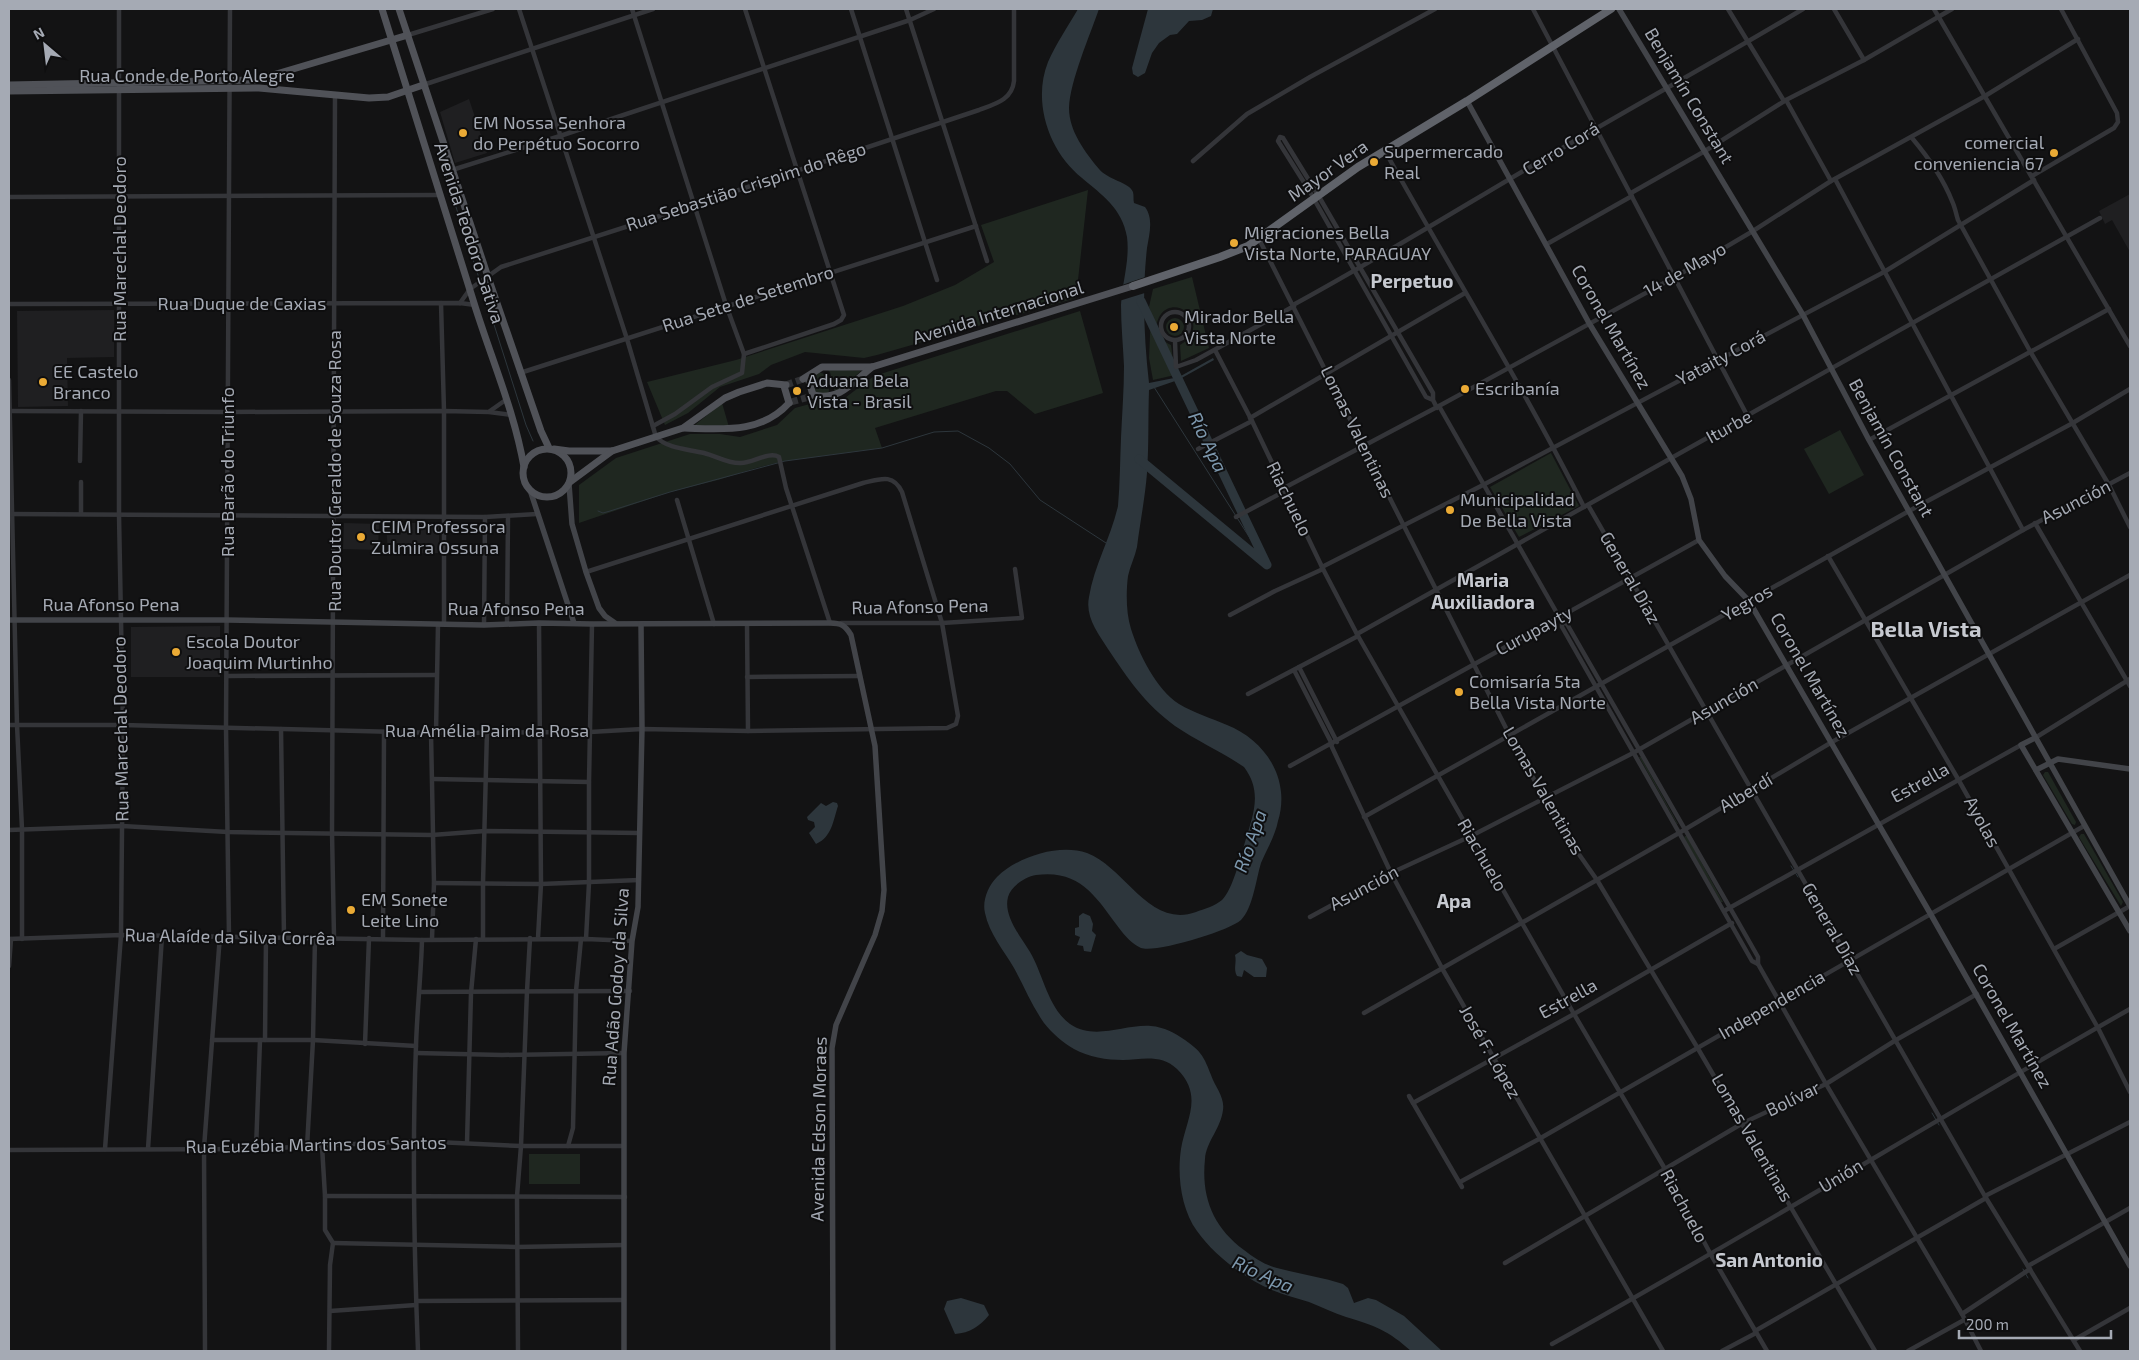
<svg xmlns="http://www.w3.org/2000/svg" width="2139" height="1360" font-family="'Exo 2',sans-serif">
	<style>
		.built { fill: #1f1f21 }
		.green { fill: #1f2720 }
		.water { fill: #2d363c }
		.pier { fill: #131314 }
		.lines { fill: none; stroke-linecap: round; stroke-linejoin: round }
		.stream { stroke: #2d363c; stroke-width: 1 }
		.river { stroke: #2d363c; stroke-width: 9 }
		.primary-tunnel { stroke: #303134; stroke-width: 7; stroke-dasharray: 7 3.5; stroke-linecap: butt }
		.street { stroke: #343539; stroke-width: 4.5 }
		.secondary { stroke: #424449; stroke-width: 5.5 }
		.primary { stroke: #505258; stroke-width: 7 }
		.highway { stroke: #60636a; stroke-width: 8 }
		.poi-dot { fill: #eaaa35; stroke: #0e0e0f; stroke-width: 2 }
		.labels { text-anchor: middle; stroke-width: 4; stroke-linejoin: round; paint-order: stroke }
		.street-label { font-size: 18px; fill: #a5aab4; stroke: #0e0e0f }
		.poi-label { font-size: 18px; fill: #a5aab4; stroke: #0e0e0f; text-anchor: start }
		.neighbourhood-label { font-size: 19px; font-weight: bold; fill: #c6c9d0; stroke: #0e0e0f }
		.water-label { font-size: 19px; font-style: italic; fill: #7d98ae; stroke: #0e0e0f }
		.district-label { font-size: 22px; font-weight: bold; fill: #c6c9d0; stroke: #0e0e0f }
	</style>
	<rect width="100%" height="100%" fill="#131314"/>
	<g class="built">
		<polygon points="469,99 487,153 455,163 440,112"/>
		<polygon points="2130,194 2130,252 2112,220 2105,224 2099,211"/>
		<polygon points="114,310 114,357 67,358 68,406 18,407 17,311"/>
		<polygon points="344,523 379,524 378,550 343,549"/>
		<polygon points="386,523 439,523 439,553 388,554"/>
		<polygon points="220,626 220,677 131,677 131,627"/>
	</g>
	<g class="green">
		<polygon points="1088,190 1076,298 877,355 864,358 805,352 771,365 759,374 720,387 688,413 665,425 647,382 736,360 903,306 955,285 994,262 981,225"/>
		<path d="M1192,277l17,71 -28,13 -1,-16c32,-18 -1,-52 -19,-31 -3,4 -5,10 -5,15 1,8 8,13 15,16l4,30 -22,5 -4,-22 2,-45 -2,-6 4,-18z"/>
		<polygon points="1080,311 1103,393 1035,414 1007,391 996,391 875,428 882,448 785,461 756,468 718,480 670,492 579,523 579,485 616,458 690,434 720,434 740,437 777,425 795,408 817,402 833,407 874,376"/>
		<circle cx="1175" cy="327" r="9"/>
		<polygon points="827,369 861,371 835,393 830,372"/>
		<polygon points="819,372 824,374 829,390 828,395 814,394 810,380 815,373"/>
		<polygon points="722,403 729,427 695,425"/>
		<polygon points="1840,430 1864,475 1829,494 1804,449"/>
		<polygon points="1551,453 1579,506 1519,537 1490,487"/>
		<polygon points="1639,757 1641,757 1678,824 1677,824"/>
		<polygon points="2045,772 2048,772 2076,822 2075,825 2072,824 2043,775"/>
		<polygon points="2081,834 2084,834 2123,902 2121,906 2079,837"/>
		<polygon points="1685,836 1687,836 1723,902 1721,902 1684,838"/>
		<rect x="529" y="1154" width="51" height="30"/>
	</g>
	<g class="water">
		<path d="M1078,9h21c-9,26 -29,72 -30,99 0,23 16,44 30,61 9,11 30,13 34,23 1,4 0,7 1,11l11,4c9,12 4,28 2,41 -5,45 -3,91 2,135l30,-6 34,-19 1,2 -36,20 -29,10c-1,27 0,55 -2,83 -2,25 -7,50 -10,74 -2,10 -7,19 -9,29 -2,16 -2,37 3,53 8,25 25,60 48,75 15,9 32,14 48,21 28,11 51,36 54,67 1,9 0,20 -3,29 -3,15 -11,28 -17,42 -5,16 -8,45 -20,57 -12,11 -85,33 -100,28 -9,-4 -16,-12 -22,-20 -23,-31 -39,-59 -83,-53 -11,2 -25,11 -28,22 -5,19 13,40 22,55 13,22 18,56 40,72 25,17 54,0 81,2 13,1 24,7 34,14 17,12 19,17 26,35 4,12 14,22 12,35 -2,18 -17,32 -18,49 -4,38 8,68 39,91 10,8 21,15 33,18 22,6 44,9 66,16l5,4 6,15 14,-5 8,2 28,16 38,35h-31c-22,-20 -37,-26 -65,-34 -12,-4 -24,-10 -37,-15 -12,-4 -25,-7 -37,-12 -28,-12 -58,-35 -75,-59 -16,-22 -20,-56 -16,-82 5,-30 23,-53 -4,-80 -15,-15 -35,-10 -54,-9 -16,0 -35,-3 -49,-11 -11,-6 -22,-16 -30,-26 -12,-17 -20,-37 -30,-55 -10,-17 -25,-35 -29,-55 -3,-12 3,-27 12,-36 20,-20 62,-34 90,-24 38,14 62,76 109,59 8,-3 19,-6 26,-12 11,-11 18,-42 23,-58 8,-27 18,-50 -1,-75 -22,-15 -47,-26 -69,-41 -30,-22 -47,-47 -67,-77 -10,-16 -23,-32 -19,-52 5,-31 22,-60 29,-91 2,-23 2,-45 3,-68 1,-24 3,-48 3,-72 -1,-21 -3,-41 -3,-61 1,-23 9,-44 6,-68 -5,-29 -25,-42 -45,-59 -33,-26 -50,-76 -34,-116 8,-18 20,-36 30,-53z"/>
		<polygon points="1148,9 1213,9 1211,16 1202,20 1189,21 1177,34 1170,35 1159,43 1152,53 1145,73 1138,77 1133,74 1132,68"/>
		<path d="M833,802l4,1 1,3c-5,15 -6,31 -22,38l-7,-11 6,-6 -1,-5 -6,-2 -1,-3 14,-14 5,3z"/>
		<polygon points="1083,913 1090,916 1093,924 1092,931 1096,935 1091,952 1084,951 1083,946 1077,945 1080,937 1075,935 1075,928 1079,927 1079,916"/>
		<path d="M1241,951l6,4 15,4 5,9 -1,9h-12l-10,-7 -2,7 -5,-1c-4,-7 0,-14 -2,-21z"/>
		<path d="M961,1298l23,7 5,10c-9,11 -19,18 -34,19l-11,-25 3,-8z"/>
	</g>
	<polygon class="pier" points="1148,276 1148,292 1119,301 1122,285"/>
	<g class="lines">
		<g class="stream">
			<polyline points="443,167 479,278"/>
			<polyline points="483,290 526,425 533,441"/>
			<polyline points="1154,387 1267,565"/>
			<polyline points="598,511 603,513 610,511 670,492 785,461 882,448 934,432 958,431 989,448 1010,464 1040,500 1106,543"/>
			<polyline points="1791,866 1798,877"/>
			<polyline points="1844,959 1849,969"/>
			<polyline points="1932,1113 1939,1125"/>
			<polyline points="2023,1269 2028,1278"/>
		</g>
		<polyline class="river" points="1139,459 1267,565 1141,301"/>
		<g class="primary-tunnel">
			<polyline points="786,385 803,379"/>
			<polyline points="791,402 809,397"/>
		</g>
		<g class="street">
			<path d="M519,9l108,330 29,98c12,12 32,12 48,16 12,3 25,11 37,10 12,0 28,-12 38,-6l7,31 44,135"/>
			<polyline points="632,9 726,305 744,354 742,373 712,387 675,414 653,426"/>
			<polyline points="851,9 937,280"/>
			<polyline points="906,9 987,261"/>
			<polyline points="1533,9 1748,417"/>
			<polyline points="1728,9 1784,101"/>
			<polyline points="1834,9 1864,60"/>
			<polyline points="1934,9 2130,346"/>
			<polyline points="408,35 493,9"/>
			<polyline points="423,85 653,9"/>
			<polyline points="1786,100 1831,181"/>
			<path d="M1912,138c16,19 31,40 40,63 3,6 4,13 6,19l72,131 79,134 21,42"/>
			<path d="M1385,151c66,119 138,235 199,356"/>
			<polyline points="1193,161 1247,114 1310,77 1435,9"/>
			<polyline points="452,170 560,136 910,20 934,9"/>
			<polyline points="2032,176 2114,128 2118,122 2117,113 2061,9"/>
			<polyline points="1835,179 2023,530"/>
			<polyline points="1631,193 1705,151 1786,100 1864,60 1952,9"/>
			<polyline points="9,197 441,195"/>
			<polyline points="1259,239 1510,736 1562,830 1597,880 1697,1047 1875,1351"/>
			<polyline points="1547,244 1632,196"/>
			<polyline points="441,303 444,411 444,624"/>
			<path d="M460,303l10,-14 31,-22 193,-62 285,-95c16,-6 33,-10 35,-29v-72"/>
			<polyline points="9,304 460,303 475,305"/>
			<path d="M1293,305c103,-56 202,-119 304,-177 69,-40 138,-78 206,-119"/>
			<circle cx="1175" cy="326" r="14"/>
			<polyline points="1175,341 1176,367 1196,360 1294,306"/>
			<polyline points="1215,350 1252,421 1323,569 1358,636 1574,1014 1665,1169 1710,1253 1767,1351"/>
			<polyline points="744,354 834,324 841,320 844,315 745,9"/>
			<polyline points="520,373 976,226"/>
			<polyline points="9,380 17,725 22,829 22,939"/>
			<polyline points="1433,400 1426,397 1310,192 1278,141 1280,137 1283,138 1318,195 1433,393 1433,400 1437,408"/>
			<polyline points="1439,406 1562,622 1562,627 1752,961 1758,964 1826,1084 1962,1314 1981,1351"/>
			<polyline points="9,411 228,412 444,411 489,412 512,415"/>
			<polyline points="490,411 507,399"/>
			<polyline points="1250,418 1465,293"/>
			<polyline points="1869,440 2109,309"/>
			<polyline points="1198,449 1252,421"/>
			<polyline points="80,461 81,411"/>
			<polyline points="81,482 81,513"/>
			<polyline points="1284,488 1439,406 1675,277 1753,231 1831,181 1985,96 2078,39"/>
			<polyline points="677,500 714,624"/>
			<polyline points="1588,505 1986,1198 2080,1351"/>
			<polyline points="9,514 485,517 537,514"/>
			<polyline points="1236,517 1285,491"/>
			<polyline points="2035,523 2130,686"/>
			<polyline points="1828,556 1958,779 2098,1028 2130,1092"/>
			<polyline points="1322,567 1483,485 1884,272 2034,180"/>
			<polyline points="1230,615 1275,591 1323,569"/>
			<polyline points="1562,622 1567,624 1737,920 1758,957 1758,964"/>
			<polyline points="841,623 942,623 1022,618 1015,569"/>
			<polyline points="507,624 508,516"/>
			<polyline points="747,624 748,731"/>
			<polyline points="484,625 485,517"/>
			<polyline points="1357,634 2100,218"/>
			<polyline points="1299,667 1337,742"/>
			<polyline points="1294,670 1332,744"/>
			<polyline points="228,676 436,675"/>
			<polyline points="747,677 860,676"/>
			<polyline points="1248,694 1358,636"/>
			<path d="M9,725h114l313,8 154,-1 52,-3 106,2 199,-3 9,-4 2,-8 -16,-93 -40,-131c-9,-19 -22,-13 -39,-9l-277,89"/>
			<polyline points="281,729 284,937"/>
			<polyline points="431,733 434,883 432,939"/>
			<polyline points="436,733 438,624"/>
			<polyline points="2035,738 2130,679"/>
			<polyline points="1331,745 1391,873 1443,970 1663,1351"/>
			<polyline points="1290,766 1699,540"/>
			<polyline points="433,779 589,782"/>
			<polyline points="1364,817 1909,511 2071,424 2130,389"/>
			<polyline points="9,830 122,826 228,832 432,835 485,831 639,833"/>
			<polyline points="434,883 541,884 639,880"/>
			<polyline points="1724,911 2021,745"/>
			<polyline points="1310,917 1391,873 1471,836 1633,753 2023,530 2130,473"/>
			<polyline points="229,936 226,728 230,9"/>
			<polyline points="334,937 332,832 335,95"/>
			<polyline points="538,938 541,884 539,623"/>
			<polyline points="9,939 121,935 422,940 586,939 632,941"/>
			<polyline points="383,939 384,732"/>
			<polyline points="483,939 483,883 487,731"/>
			<polyline points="586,939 589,883 589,782 592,624"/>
			<polyline points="2054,949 2130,906"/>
			<polyline points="9,966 11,939"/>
			<polyline points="420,992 630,991"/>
			<polyline points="1364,1013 1679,833 1832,742 2130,575"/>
			<polyline points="212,1040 313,1040 416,1046"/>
			<polyline points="265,1040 266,937"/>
			<polyline points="365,1044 369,938"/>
			<polyline points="416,1053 502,1055 624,1053"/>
			<polyline points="1409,1096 1462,1187"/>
			<polyline points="1413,1103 1574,1014 1732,923"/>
			<polyline points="467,1143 471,993 476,939"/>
			<polyline points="322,1146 325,1196 325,1230 333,1243 330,1265 329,1351"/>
			<polyline points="568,1146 573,1128 576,991 581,939"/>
			<polyline points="307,1147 313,1040 315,938"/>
			<polyline points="105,1149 121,935 123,725 119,515 119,9"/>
			<polyline points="148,1149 162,936"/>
			<polyline points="256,1149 260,1040"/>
			<polyline points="9,1150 256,1149 415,1141 521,1146 624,1146"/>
			<polyline points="1460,1182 1539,1139 2084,826"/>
			<polyline points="325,1196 625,1197"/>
			<polyline points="1985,1196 2130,1122"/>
			<polyline points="333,1243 516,1247 624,1245"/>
			<polyline points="1505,1263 1743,1123 1826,1084 1896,1040 1977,994"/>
			<polyline points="2028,1266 2130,1208"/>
			<polyline points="417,1301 624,1300"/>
			<polyline points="330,1311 416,1305"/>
			<polyline points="1962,1314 2030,1269"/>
			<polyline points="1755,1331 1986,1198"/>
			<polyline points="2074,1340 2130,1308"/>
			<path d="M1552,1344c195,-108 384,-225 578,-335"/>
			<polyline points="205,1351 204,1148 220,935"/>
			<path d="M418,1351c-4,-101 -6,-203 -2,-305 1,-35 5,-71 6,-106"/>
			<polyline points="518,1351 517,1196 521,1146 527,991 530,938"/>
			<polyline points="1722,1351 1756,1333"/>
			<polyline points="1908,1351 1964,1320"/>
		</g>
		<g class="secondary">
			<polyline points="1619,9 1803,315 1869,440 2130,906"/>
			<polyline points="1467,101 1589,323 1682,476 1691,499 1699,540 1725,576 1749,601 1930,913 2130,1266"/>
			<polyline points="569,484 572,524 586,572 599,608 605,616 615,623"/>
			<polyline points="530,490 574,623"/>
			<path d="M9,620h218l257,5 55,-2 53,1 238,-1c11,0 15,2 21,12l24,111 9,144 -2,21 -7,24 -39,90 -4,23 1,303"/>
			<polyline points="2035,738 2021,745 2130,931"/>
			<polyline points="2036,770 2058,759 2130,769"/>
			<polyline points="624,1351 624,1053 632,941 638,907 642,729 641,624"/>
		</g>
		<g class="primary">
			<path d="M382,9c31,98 62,196 92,294 17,55 40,107 50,164"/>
			<polyline points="399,9 488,277 541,431 549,448"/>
			<polyline points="9,85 256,80 408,35"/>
			<polyline points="9,91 259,88 369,98 388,97 423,85"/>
			<polyline points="808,378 813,395"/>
			<polyline points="803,379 822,367 872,367 1133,286"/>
			<polyline points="784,386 789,403"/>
			<path d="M813,395c27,6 39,-12 59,-28"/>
			<path d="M684,428c38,1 77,6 105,-25"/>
			<circle cx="547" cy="473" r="24"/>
			<polyline points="554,449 569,451 612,451 683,428 725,398 739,392 767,383 786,385"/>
			<polyline points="570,482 612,451"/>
		</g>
		<polyline class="highway" points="1133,286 1220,257 1248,246 1358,167 1467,101 1611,9"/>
	</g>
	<g class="poi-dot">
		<circle cx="463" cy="133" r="5"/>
		<circle cx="2054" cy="153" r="5"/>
		<circle cx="1374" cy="162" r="5"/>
		<circle cx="1234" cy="243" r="5"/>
		<circle cx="1174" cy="327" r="5"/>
		<circle cx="43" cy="382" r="5"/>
		<circle cx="1465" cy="389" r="5"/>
		<circle cx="797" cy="391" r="5"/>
		<circle cx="1450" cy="510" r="5"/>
		<circle cx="361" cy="537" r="5"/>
		<circle cx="176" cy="652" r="5"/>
		<circle cx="1459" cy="692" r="5"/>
		<circle cx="351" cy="910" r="5"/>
	</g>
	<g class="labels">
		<g class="street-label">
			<text x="187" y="82">Rua Conde de Porto Alegre</text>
			<text transform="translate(1689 96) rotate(59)" y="6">Benjamín Constant</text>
			<text transform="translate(1561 149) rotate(-31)" y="6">Cerro Corá</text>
			<text transform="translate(1328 171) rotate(-35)" y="6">Mayor Vera</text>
			<text transform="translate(746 187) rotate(-18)" y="6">Rua Sebastião Crispim do Rêgo</text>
			<text transform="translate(469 233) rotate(72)" y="6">Avenida Teodoro Sativa</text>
			<text transform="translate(120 249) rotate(-90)" y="6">Rua Marechal Deodoro</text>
			<text transform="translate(1685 270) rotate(-30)" y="6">14 de Mayo</text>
			<text transform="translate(748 299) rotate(-18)" y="6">Rua Sete de Setembro</text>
			<text x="242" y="310">Rua Duque de Caxias</text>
			<text transform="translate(998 313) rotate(-17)" y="6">Avenida Internacional</text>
			<text transform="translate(1611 327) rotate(60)" y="6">Coronel Martínez</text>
			<text transform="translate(1721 358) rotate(-28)" y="6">Yataity Corá</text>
			<text transform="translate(1729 427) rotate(-29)" y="6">Iturbe</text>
			<text transform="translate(1357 432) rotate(64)" y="6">Lomas Valentinas</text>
			<text transform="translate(1891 448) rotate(61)" y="6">Benjamín Constant</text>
			<text transform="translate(335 471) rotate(-90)" y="6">Rua Doutor Geraldo de Souza Rosa</text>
			<text transform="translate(228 472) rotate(-90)" y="6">Rua Barão do Triunfo</text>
			<text transform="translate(1289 499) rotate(64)" y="6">Riachuelo</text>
			<text transform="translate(2076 502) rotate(-27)" y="6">Asunción</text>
			<text transform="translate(1630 578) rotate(60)" y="6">General Díaz</text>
			<text transform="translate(1747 603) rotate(-30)" y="6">Yegros</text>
			<text x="111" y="611">Rua Afonso Pena</text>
			<text transform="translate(920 607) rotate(-1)" y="6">Rua Afonso Pena</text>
			<text x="516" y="615">Rua Afonso Pena</text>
			<text transform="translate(1534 631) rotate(-28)" y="6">Curupayty</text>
			<text transform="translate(1810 675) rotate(60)" y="6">Coronel Martínez</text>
			<text transform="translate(1724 701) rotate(-30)" y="6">Asunción</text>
			<text transform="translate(121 729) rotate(-91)" y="6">Rua Marechal Deodoro</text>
			<text x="487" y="737">Rua Amélia Paim da Rosa</text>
			<text transform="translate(1920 783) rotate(-29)" y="6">Estrella</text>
			<text transform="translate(1543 791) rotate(60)" y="6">Lomas Valentinas</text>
			<text transform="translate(1746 793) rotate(-31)" y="6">Alberdí</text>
			<text transform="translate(1982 822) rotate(61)" y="6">Ayolas</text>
			<text transform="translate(1482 855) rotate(60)" y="6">Riachuelo</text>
			<text transform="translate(1364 888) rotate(-28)" y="6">Asunción</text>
			<text transform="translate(1832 929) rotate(60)" y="6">General Díaz</text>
			<text transform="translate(230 937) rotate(1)" y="6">Rua Alaíde da Silva Corrêa</text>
			<text transform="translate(616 987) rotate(-86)" y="6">Rua Adão Godoy da Silva</text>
			<text transform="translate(1568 999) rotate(-29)" y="6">Estrella</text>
			<text transform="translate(1772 1005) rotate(-30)" y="6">Independencia</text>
			<text transform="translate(2012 1026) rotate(60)" y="6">Coronel Martínez</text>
			<text transform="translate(1490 1052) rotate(60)" y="6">José F. López</text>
			<text transform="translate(1793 1099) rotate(-26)" y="6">Bolívar</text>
			<text transform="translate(819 1129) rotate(-89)" y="6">Avenida Edson Moraes</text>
			<text transform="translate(1752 1138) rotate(60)" y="6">Lomas Valentinas</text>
			<text transform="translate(316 1145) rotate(-1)" y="6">Rua Euzébia Martins dos Santos</text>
			<text transform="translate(1841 1176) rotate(-31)" y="6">Unión</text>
			<text transform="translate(1684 1206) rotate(62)" y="6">Riachuelo</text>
		</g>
		<g class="poi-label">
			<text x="473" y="129">EM Nossa Senhora<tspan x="473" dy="21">do Perpétuo Socorro</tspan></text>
			<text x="2044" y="149" text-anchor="end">comercial<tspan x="2044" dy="21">conveniencia 67</tspan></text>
			<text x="1384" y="158">Supermercado<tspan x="1384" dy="21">Real</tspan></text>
			<text x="1244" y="239">Migraciones Bella<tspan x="1244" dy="21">Vista Norte, PARAGUAY</tspan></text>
			<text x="1184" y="323">Mirador Bella<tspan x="1184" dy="21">Vista Norte</tspan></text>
			<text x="53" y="378">EE Castelo<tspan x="53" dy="21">Branco</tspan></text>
			<text x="807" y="387">Aduana Bela<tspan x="807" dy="21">Vista - Brasil</tspan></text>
			<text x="1475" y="395">Escribanía</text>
			<text x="1460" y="506">Municipalidad<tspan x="1460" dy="21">De Bella Vista</tspan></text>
			<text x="371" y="533">CEIM Professora<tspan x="371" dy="21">Zulmira Ossuna</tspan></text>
			<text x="186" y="648">Escola Doutor<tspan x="186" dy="21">Joaquim Murtinho</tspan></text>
			<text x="1469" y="688">Comisaría 5ta<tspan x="1469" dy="21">Bella Vista Norte</tspan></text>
			<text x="361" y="906">EM Sonete<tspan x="361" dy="21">Leite Lino</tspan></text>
		</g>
		<g class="neighbourhood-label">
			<text x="1412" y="288">Perpetuo</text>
			<text x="1483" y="587">Maria<tspan x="1483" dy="22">Auxiliadora</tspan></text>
			<text x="1454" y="908">Apa</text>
			<text x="1769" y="1267">San Antonio</text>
		</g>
		<g class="water-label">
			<text transform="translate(1208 442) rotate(64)" y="7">Río Apa</text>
			<text transform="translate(1250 841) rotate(-71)" y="7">Río Apa</text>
			<text transform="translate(1263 1274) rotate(24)" y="7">Río Apa</text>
		</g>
		<g class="district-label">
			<text x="1926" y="637">Bella Vista</text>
		</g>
	</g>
	<rect width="2139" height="1360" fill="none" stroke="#a5aab4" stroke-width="20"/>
	<g transform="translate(45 45) rotate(332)" stroke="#0e0e0f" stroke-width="4" paint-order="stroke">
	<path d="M0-4L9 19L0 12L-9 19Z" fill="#a5aab4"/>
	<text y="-8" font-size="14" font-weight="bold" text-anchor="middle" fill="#a5aab4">N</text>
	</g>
	<path d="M1959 1330v8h152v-8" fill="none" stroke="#a5aab4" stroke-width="2.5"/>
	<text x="1966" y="1330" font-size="15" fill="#a5aab4" stroke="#0e0e0f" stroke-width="4" paint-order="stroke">200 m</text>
</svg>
